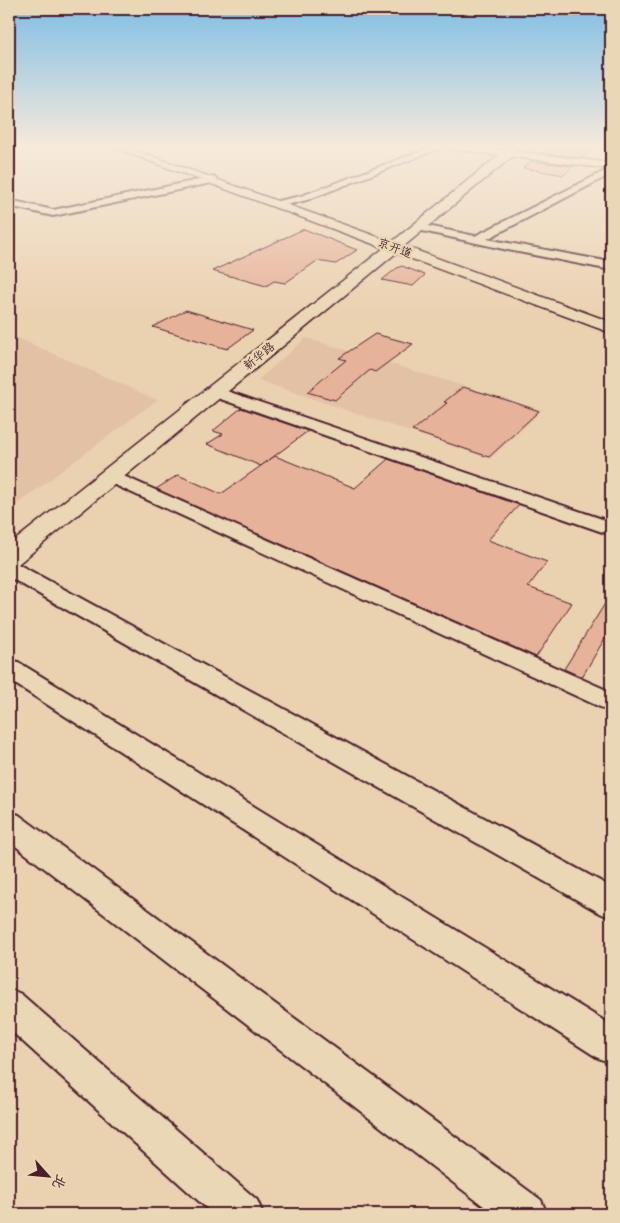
<svg xmlns="http://www.w3.org/2000/svg" width="620" height="1223" font-family="'Playpen Sans','LXGW WenKai TC',sans-serif">
	<style>
		.built { fill: #e3c1a4 }
		.building { fill: #e6b299; stroke: #4a1f2b }
		.lines { fill: none; stroke-linecap: round; stroke-linejoin: round }
		.street-casing { stroke: #4a1f2b; stroke-width: 4 }
		.secondary-casing { stroke: #4a1f2b; stroke-width: 3 }
		.primary-casing { stroke: #4a1f2b; stroke-width: 3 }
		.street { fill: #ead7b5; fill-rule: evenodd }
		.secondary { fill: #ead7b5; fill-rule: evenodd }
		.primary { fill: #fadf96; fill-rule: evenodd }
		.labels { text-anchor: middle; stroke-width: 5; stroke-linejoin: round; paint-order: stroke }
		.far-street-label { font-size: 12px; fill: #4a1f2b; stroke: #ead7b5 }
	</style>
	<rect width="100%" height="100%" fill="#ead1b0"/>
	<filter id="ink" filterUnits="userSpaceOnUse"><feTurbulence type="fractalNoise" baseFrequency=".02" numOctaves="2"/><feDisplacementMap in="SourceGraphic" scale="10" xChannelSelector="R" yChannelSelector="G"/><feConvolveMatrix kernelMatrix="1 2 1 2 8 2 1 2 1" color-interpolation-filters="sRGB"/></filter>
	<g filter="url(#ink)">
		<g class="built">
			<polygon points="9,334 157,400 9,510"/>
			<polygon points="306,338 542,410 490,459 258,380"/>
		</g>
		<g class="building">
			<polygon points="549,147 594,147 582,158 542,153"/>
			<polygon points="532,161 573,166 564,175 523,168"/>
			<polygon points="304,229 357,250 336,264 317,261 285,283 274,281 266,286 212,271"/>
			<polygon points="402,266 425,275 413,286 382,280 397,268"/>
			<polygon points="186,310 253,330 227,349 153,327"/>
			<polygon points="375,334 413,344 375,372 370,370 335,400 307,392 346,360 339,358"/>
			<polygon points="463,387 510,401 539,411 489,457 412,431 447,403 444,402"/>
			<polygon points="241,408 308,431 261,466 207,444 223,434 213,431"/>
			<polygon points="275,456 355,488 388,459 519,505 488,540 547,562 528,587 572,603 536,657 156,489 178,475 221,494"/>
			<polygon points="611,594 611,628 582,677 564,669"/>
		</g>
		<g class="lines">
			<g class="street-casing">
				<g id="street">
					<polygon points="432,147 443,147 307,200 277,207 272,204 273,202 301,196"/>
					<polygon points="611,168 611,174 487,239 611,262 611,270 508,250 418,230 413,227 418,224 475,236"/>
					<polygon points="213,177 216,178 216,182 53,216 9,206 9,200 53,210"/>
					<polygon points="215,387 611,522 611,535 209,395 207,392 209,389"/>
					<polygon points="110,470 611,692 611,712 104,480 101,476 104,472"/>
					<polygon points="9,561 16,563 611,887 611,918 600,913 9,577"/>
					<polygon points="9,659 18,662 611,1025 611,1063 598,1058 9,680"/>
					<polygon points="9,812 19,815 541,1200 547,1214 494,1214 9,841"/>
					<polygon points="9,989 21,994 257,1200 263,1214 213,1214 9,1029"/>
				</g>
			</g>
			<g class="secondary-casing">
				<polygon id="secondary" points="112,147 126,147 392,242 509,147 519,147 514,155 404,246 611,322 611,333 396,253 18,564 9,566 9,545 384,248"/>
			</g>
			<g class="primary-casing">
				<polygon id="primary" points="452,147 480,147 611,163 611,169 457,150"/>
			</g>
			<use href="#street" class="street"/>
			<use href="#secondary" class="secondary"/>
			<use href="#primary" class="primary"/>
		</g>
	</g>
	<linearGradient id="sky" x2="0" y2="1"><stop stop-color="#7fbee6"/><stop offset="0.46" stop-color="#f6eadb"/><stop offset="1" stop-color="#f6eadb" stop-opacity="0"/></linearGradient>
	<rect width="620" height="318" fill="url(#sky)"/>
	<g class="labels">
		<g class="far-street-label">
			<text transform="translate(395 248) rotate(20)" y="4">京开道</text>
			<text transform="translate(259 356) rotate(-39)" y="4">新华路</text>
		</g>
	</g>
	<rect width="620" height="1223" fill="none" stroke="#ead7b5" stroke-width="30"/>
	<rect x="15" y="15" width="590" height="1193" fill="none" stroke="#4a1f2b" stroke-width="2" filter="url(#ink)"/>
	<g transform="translate(48 1176) rotate(117)" stroke="#ead7b5" stroke-width="4" paint-order="stroke">
	<path d="M0-4L9 19L0 12L-9 19Z" fill="#4a1f2b"/>
	<text y="-8" font-size="14" font-weight="bold" text-anchor="middle" fill="#4a1f2b">北</text>
	</g>
</svg>
